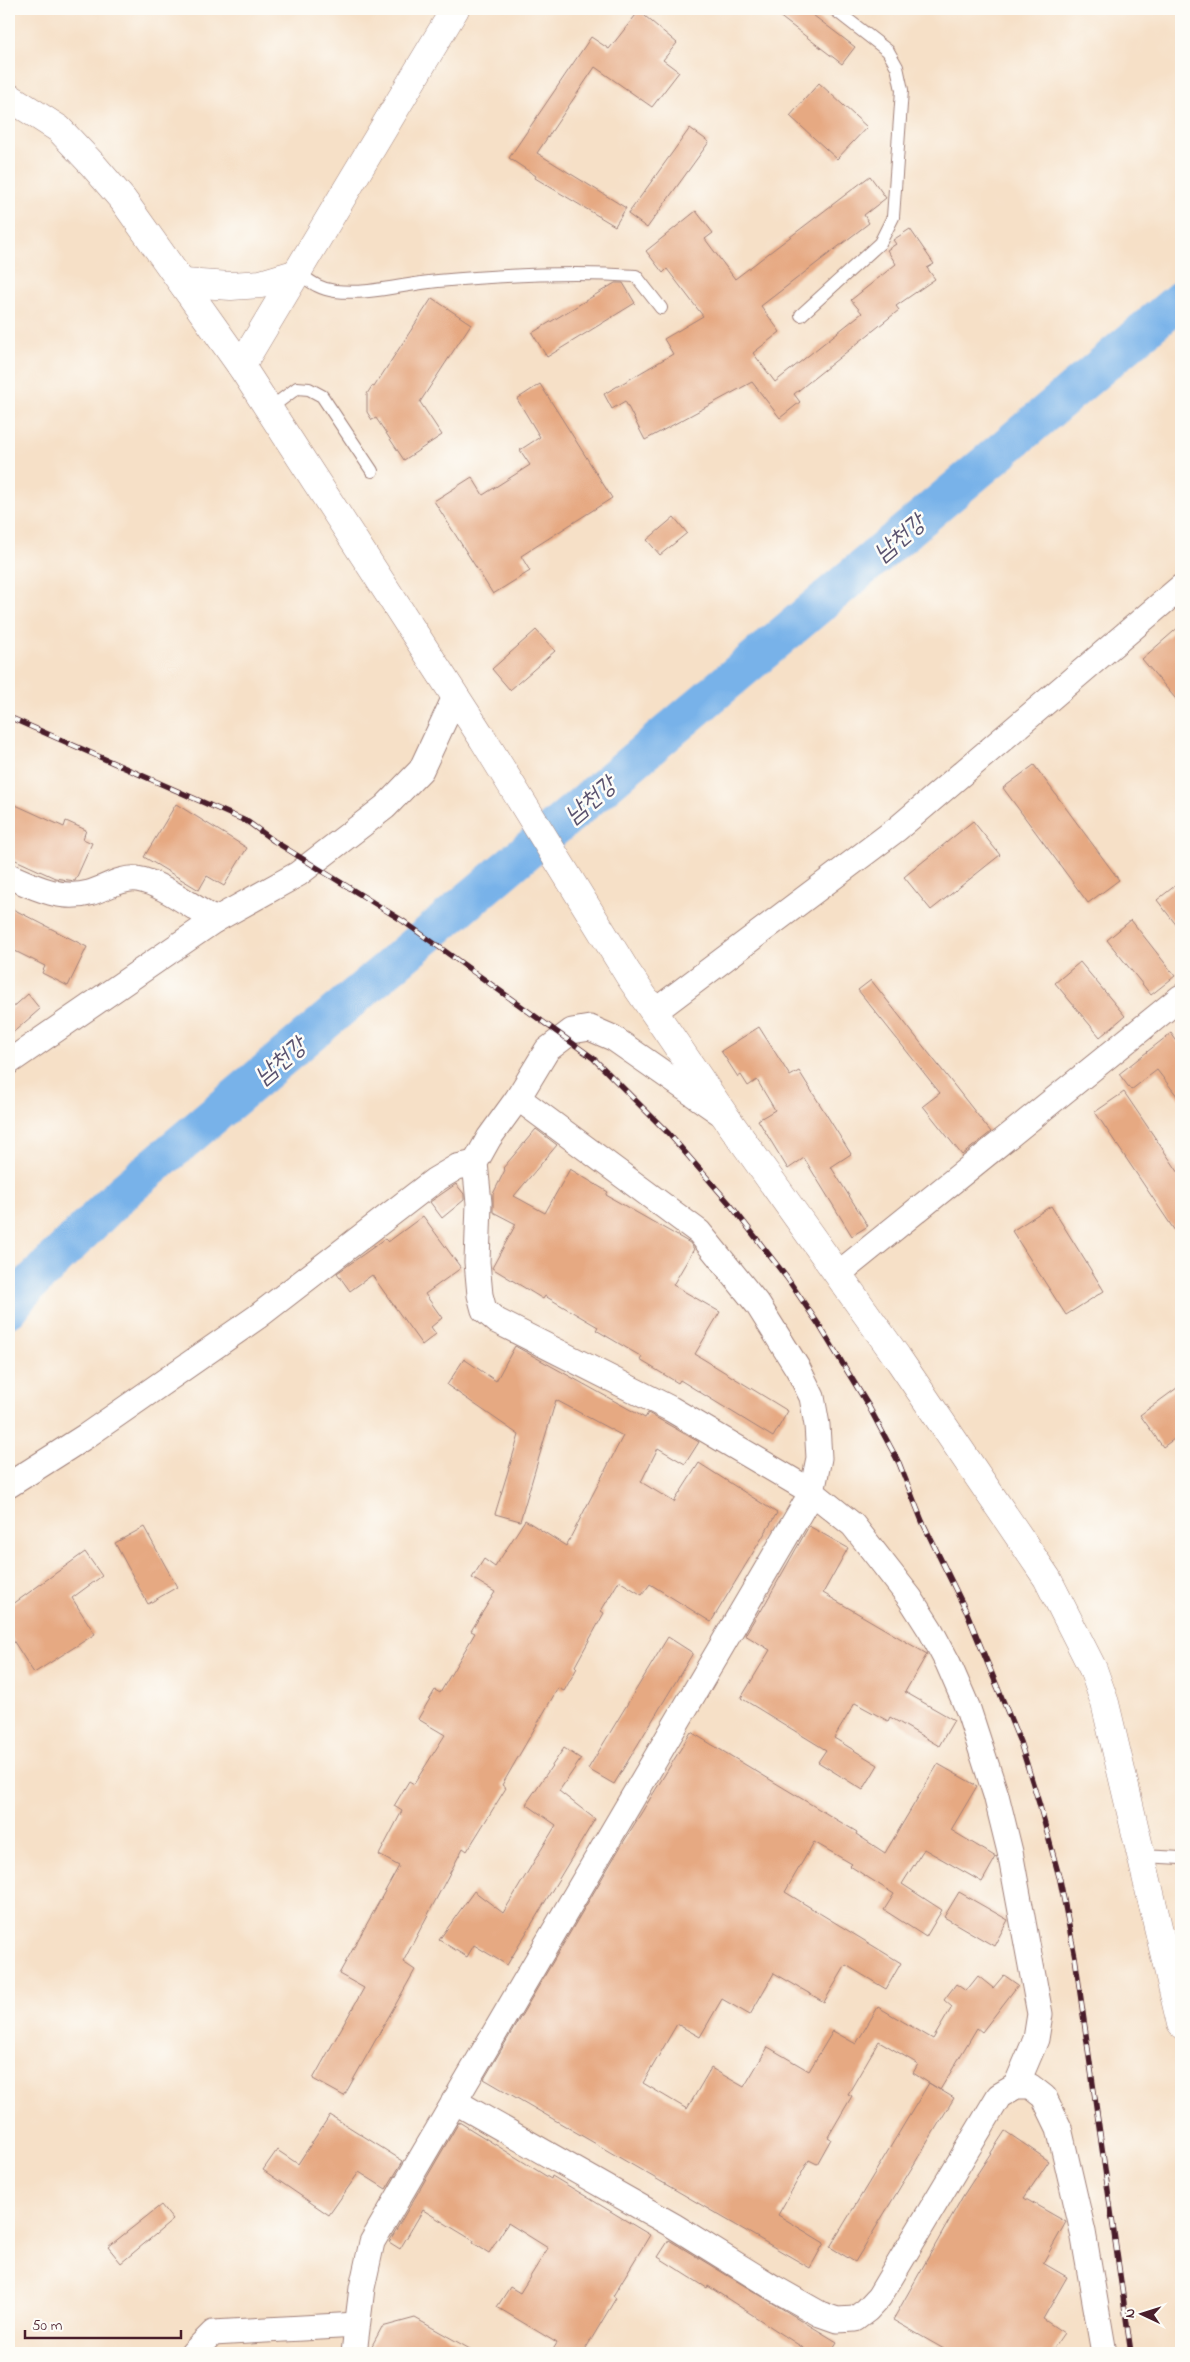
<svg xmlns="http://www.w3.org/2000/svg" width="1190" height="2362" font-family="'Indie Flower','Poor Story',sans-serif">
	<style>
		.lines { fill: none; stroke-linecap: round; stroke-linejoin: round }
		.river { stroke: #78b2e9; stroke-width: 38 }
		.building { fill: #e6a982 }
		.service-casing { stroke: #a08079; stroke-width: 14 }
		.minor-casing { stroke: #a08079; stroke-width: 27 }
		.primary-casing { stroke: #a08079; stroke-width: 29 }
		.service { stroke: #fff; stroke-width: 12 }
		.minor { stroke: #fff; stroke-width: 25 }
		.primary { stroke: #fff; stroke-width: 28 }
		.rail-casing { stroke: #4a1f2b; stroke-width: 5.5 }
		.rail { stroke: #fdfcf7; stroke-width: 4; stroke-dasharray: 11; stroke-linecap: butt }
		.labels { text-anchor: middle; stroke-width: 5; stroke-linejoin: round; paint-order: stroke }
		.water-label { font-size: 24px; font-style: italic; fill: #5a526e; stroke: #fdfcf7 }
	</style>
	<rect width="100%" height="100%" fill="#fdfcf7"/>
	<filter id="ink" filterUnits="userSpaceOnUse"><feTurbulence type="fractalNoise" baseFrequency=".02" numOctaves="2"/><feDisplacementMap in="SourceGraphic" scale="10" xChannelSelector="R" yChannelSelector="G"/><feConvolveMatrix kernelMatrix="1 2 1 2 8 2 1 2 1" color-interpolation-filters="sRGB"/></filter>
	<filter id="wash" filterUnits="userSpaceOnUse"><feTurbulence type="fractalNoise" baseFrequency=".0096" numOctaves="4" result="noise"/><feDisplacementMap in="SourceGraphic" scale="20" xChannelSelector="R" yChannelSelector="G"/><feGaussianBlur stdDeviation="1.12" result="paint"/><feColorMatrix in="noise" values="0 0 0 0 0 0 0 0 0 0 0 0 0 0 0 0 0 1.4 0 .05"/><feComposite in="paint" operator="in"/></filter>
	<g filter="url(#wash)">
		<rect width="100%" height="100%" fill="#f6e0c7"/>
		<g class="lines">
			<polyline class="river" points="9,1309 21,1293 122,1193 1181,299"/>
		</g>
		<g id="blocks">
			<g class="building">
				<polygon points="770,9 805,9 855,47 842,64"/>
				<polygon points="639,11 677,43 663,60 679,72 652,107 595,67 537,153 626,208 615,226 535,178 536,176 509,158 591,37 609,49"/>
				<polygon points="819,83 867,127 837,159 790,116"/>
				<polygon points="690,128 709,142 647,228 628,214"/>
				<polygon points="870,176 886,198 864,215 869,223 761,306 780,332 753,353 775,382 862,313 851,300 896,264 887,250 896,244 893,240 910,229 934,264 927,268 935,279 896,306 899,310 794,394 800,402 780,418 752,382 645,440 625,401 612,409 604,394 673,354 664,339 703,316 667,269 663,273 646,251 696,211 713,233 705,239 735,279"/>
				<polygon points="615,283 623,283 635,303 547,357 532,333"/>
				<polygon points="432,298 471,324 420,402 442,435 404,460 376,418 372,420 367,412 367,394 372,386 374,387"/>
				<polygon points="540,384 612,498 521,556 530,571 493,594 434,501 472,477 483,495 530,465 520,450 540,437 517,399"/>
				<polygon points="674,517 687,533 660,555 647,540"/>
				<polygon points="1181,625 1181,705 1142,659"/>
				<polygon points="536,630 555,651 510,690 492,669"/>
				<polygon points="1034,765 1119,880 1088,903 1003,788"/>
				<polygon points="9,802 64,827 66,821 86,830 83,839 92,843 75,881 55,878 9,857"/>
				<polygon points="176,804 247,848 224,886 207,876 199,890 144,857"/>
				<polygon points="973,821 1000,855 931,910 904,877"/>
				<polygon points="1181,881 1181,931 1157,900"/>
				<polygon points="9,907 87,947 68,986 42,973 45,966 9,948"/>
				<polygon points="1131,920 1175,976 1151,995 1107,940"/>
				<polygon points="1080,962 1125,1016 1100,1037 1055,983"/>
				<polygon points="871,980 991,1132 962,1155 923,1106 940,1093 858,990"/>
				<polygon points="28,994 40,1009 9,1036 9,1011"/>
				<polygon points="759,1027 790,1076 799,1071 851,1154 831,1167 868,1226 852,1236 804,1158 788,1169 758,1120 775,1110 757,1080 748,1086 741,1075 738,1077 721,1051"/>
				<polygon points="1171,1033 1181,1047 1181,1101 1157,1070 1131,1090 1119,1074"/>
				<polygon points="1124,1092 1181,1176 1181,1240 1095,1112"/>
				<polygon points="536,1129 557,1145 514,1196 545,1213 570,1169 608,1192 606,1195 690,1243 694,1249 673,1285 720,1312 695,1354 788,1411 773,1437 680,1380 678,1383 640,1360 642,1357 596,1330 598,1327 545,1296 543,1299 492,1268 516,1224 493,1212 493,1194 505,1170 503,1168"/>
				<polygon points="456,1184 464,1194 464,1200 442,1218 430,1202"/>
				<polygon points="1051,1206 1104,1291 1066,1315 1012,1231"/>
				<polygon points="423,1216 461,1268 425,1294 442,1318 431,1327 436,1334 422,1345 372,1275 350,1291 337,1273 385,1239 388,1242"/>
				<polygon points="515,1346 645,1418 648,1413 699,1442 685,1464 658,1448 641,1482 674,1502 699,1463 777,1513 711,1622 650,1584 642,1595 619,1581 601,1611 604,1613 575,1666 577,1668 564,1691 558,1688 502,1785 506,1788 467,1851 463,1848 403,1962 415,1970 344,2096 313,2079 364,1988 339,1974 399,1866 379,1855 402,1811 394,1806 409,1781 414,1784 445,1735 418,1719 435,1690 440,1693 475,1633 471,1631 495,1592 472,1578 484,1559 495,1567 525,1520 566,1546 623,1436 556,1400 520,1521 495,1514 519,1435 447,1385 464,1359 496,1381"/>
				<polygon points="1181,1385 1181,1434 1163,1447 1140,1415"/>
				<polygon points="809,1526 848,1548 823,1593 927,1654 905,1692 954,1720 939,1746 890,1717 888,1721 855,1703 834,1738 878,1765 863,1790 818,1762 826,1750 741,1698 770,1650 745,1635 760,1610 761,1611"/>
				<polygon points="144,1527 177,1587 148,1604 115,1543"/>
				<polygon points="85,1552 102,1576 72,1598 95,1634 34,1673 9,1634 9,1607"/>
				<polygon points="668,1637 693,1653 614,1784 588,1769"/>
				<polygon points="691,1732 857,1832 856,1834 885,1853 938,1764 977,1786 951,1830 996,1857 982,1882 924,1849 902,1884 942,1910 926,1937 884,1910 894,1894 850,1866 852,1864 814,1842 785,1892 901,1963 886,1989 846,1965 824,2002 774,1973 750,2015 722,1999 700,2037 677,2024 643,2083 687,2109 711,2068 744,2087 768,2047 809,2071 833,2031 856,2044 878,2007 933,2039 952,2007 944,2000 956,1984 966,1991 978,1976 993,1988 1004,1975 1018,1985 982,2032 977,2028 940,2090 913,2073 918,2064 879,2041 848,2094 852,2096 828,2137 831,2139 817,2164 809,2160 778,2215 824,2243 810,2268 484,2079 618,1851"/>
				<polygon points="564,1748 581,1759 559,1791 595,1819 507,1965 474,1945 467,1957 439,1940 474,1891 503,1913 556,1825 526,1804"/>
				<polygon points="959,1892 1008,1920 994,1946 944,1917"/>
				<polygon points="929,2083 954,2098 855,2262 830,2247"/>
				<polygon points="330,2115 403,2161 386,2189 359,2172 329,2215 263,2170 277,2150 298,2164"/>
				<polygon points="459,2122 551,2179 552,2176 650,2235 613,2296 616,2298 583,2353 551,2353 557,2343 497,2307 510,2287 520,2293 548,2248 508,2223 489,2253 473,2243 474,2241 423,2210 400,2249 389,2242"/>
				<polygon points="1005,2131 1049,2161 1024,2198 1066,2222 1043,2263 1067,2277 1043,2319 1064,2333 1050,2353 951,2353 893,2320 963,2196"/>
				<polygon points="161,2205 173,2220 121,2263 108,2247"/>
				<polygon points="669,2240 837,2342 830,2353 811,2353 708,2286 707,2288 658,2257"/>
				<polygon points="415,2318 477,2353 427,2353 423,2351 415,2353 368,2353 382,2327"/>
			</g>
		</g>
	</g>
	<g filter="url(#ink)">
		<use href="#blocks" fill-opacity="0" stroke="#a08079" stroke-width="1"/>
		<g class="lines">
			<g class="service-casing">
				<g id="service">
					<path d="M298,273c13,9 21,16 37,18 34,4 69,-7 103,-10 65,-6 132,-10 198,-5l25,32"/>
					<polyline points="801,315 880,243 893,217 902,90 897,67 888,51 834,9"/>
					<polyline points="269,409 297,388 309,389 322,396 372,471"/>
					<polyline points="1142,1856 1181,1858"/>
				</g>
			</g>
			<g class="minor-casing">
				<g id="minor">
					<path d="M9,876c25,11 53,25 80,17 15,-4 32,-16 48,-14 25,4 55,28 78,41"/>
					<polyline points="654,1012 897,829 1181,587"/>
					<polyline points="9,1062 215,920 298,874 385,807 421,770 455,697"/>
					<polyline points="719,1112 613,1038 590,1028 572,1031 547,1050 518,1098 489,1138 475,1163 479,1203 477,1262 480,1295 484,1310 497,1321 671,1409 812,1492 853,1525 910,1598 931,1631 948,1663 968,1709 996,1795 1010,1852 1040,2014 1036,2039 1016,2086"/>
					<polyline points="838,1274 1181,997"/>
					<polyline points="9,1485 86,1436 257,1317 435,1180 457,1167 475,1163"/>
					<polyline points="454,2101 674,2226 774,2288 820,2314 837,2320 855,2319 867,2310 879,2297 999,2096 1016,2086 1030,2086 1044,2097 1059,2128 1083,2232 1104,2353"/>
					<polyline points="193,2353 213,2333 357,2325"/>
					<polyline points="354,2353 362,2288 372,2242 812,1492 819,1458 817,1425 812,1397 798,1369 758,1305 699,1232 518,1098"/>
				</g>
			</g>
			<g class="primary-casing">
				<g id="primary">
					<polyline points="9,97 59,129 93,165 123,200 241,366 483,739 628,974 725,1116 897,1357 1047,1578 1093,1669 1105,1703 1181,2024"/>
					<polyline points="184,283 231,286 261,284 298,273"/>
					<polyline points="241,366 455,9"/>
				</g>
			</g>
			<use href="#service" class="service"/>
			<use href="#minor" class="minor"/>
			<use href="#primary" class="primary"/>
			<g class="rail-casing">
				<polyline id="rail" points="9,717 248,822 274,841 403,921 593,1058 669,1134 729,1203 787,1278 819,1325 868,1405 899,1463 922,1521 967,1613 1020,1742 1039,1803 1060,1880 1075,1957 1131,2353"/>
			</g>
			<use href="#rail" class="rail"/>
		</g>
	</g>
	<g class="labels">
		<g class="water-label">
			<text transform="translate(899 537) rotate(-40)" y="8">남천강</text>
			<text transform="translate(590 799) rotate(-40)" y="8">남천강</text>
			<text transform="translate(280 1060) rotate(-40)" y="8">남천강</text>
		</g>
	</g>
	<rect width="1190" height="2362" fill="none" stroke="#fdfcf7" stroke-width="30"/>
	<g transform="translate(1142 2314) rotate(274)" stroke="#fdfcf7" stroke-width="4" paint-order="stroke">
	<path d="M0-4L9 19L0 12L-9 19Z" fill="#4a1f2b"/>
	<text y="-8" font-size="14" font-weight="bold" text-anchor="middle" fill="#4a1f2b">N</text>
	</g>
	<path d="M25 2330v8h156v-8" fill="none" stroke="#4a1f2b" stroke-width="2.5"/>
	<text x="32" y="2330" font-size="15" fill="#4a1f2b" stroke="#fdfcf7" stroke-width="4" paint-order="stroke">50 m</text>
</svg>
